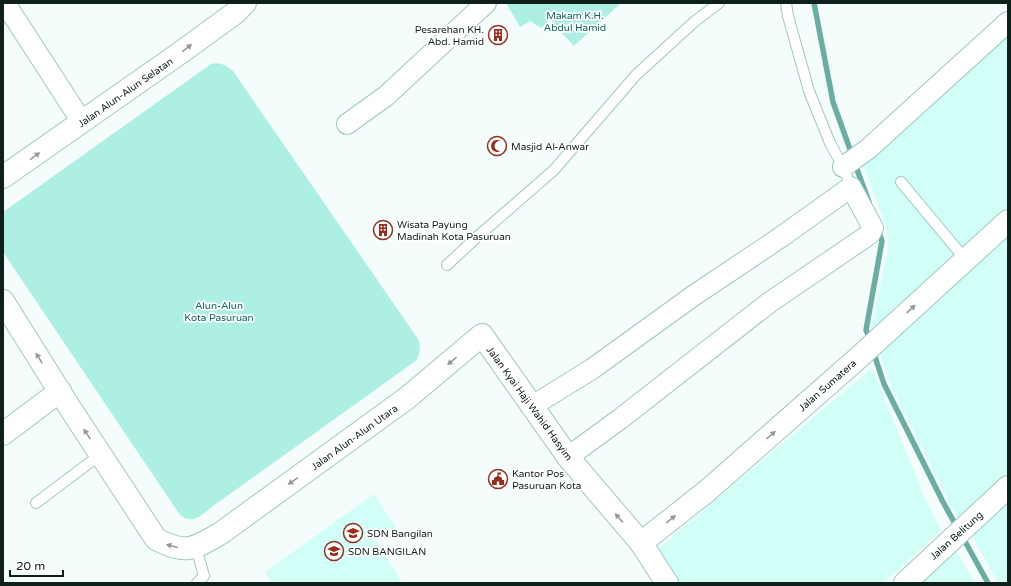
<svg xmlns="http://www.w3.org/2000/svg" width="1011" height="586" font-family="'Varela Round',sans-serif">
	<style>
		.built { fill: #d1fef6 }
		.green { fill: #adefe3 }
		.lines { fill: none; stroke-linecap: round; stroke-linejoin: round }
		.stream { stroke: #6aada2; stroke-width: 5.5 }
		.lane-casing { stroke: #9dc9c1; stroke-width: 12 }
		.street-casing { stroke: #9dc9c1; stroke-width: 22 }
		.secondary-casing { stroke: #9dc9c1; stroke-width: 24 }
		.primary-casing { stroke: #9dc9c1; stroke-width: 24 }
		.lane { stroke: #fff; stroke-width: 10 }
		.street { stroke: #fff; stroke-width: 20 }
		.secondary { stroke: #fff; stroke-width: 22 }
		.primary { stroke: #fff; stroke-width: 22 }
		.oneway { fill: #939a99 }
		.labels { text-anchor: middle; stroke-width: 3.5; stroke-linejoin: round; paint-order: stroke }
		.park-label { font-size: 10px; fill: #05665b; stroke: #fff }
		.poi-label { font-size: 10px; fill: #0e1f1c; stroke: #fff; text-anchor: start }
		.street-label { font-size: 10px; fill: #0e1f1c; stroke: #fff }
	</style>
	<rect width="100%" height="100%" fill="#f5fdfc"/>
	<g class="built">
		<polygon points="1008,28 1008,212 874,335 871,329 888,249 887,229 861,159"/>
		<polygon points="1008,232 1008,475 960,521 948,500 892,388 878,348"/>
		<polygon points="872,368 924,496 941,530 884,583 675,583 654,552"/>
		<polygon points="374,494 396,527 375,539 402,583 272,583 265,572"/>
		<polygon points="1008,501 1008,583 998,583 972,536"/>
		<polygon points="956,551 975,583 921,583"/>
	</g>
	<g class="green">
		<polygon points="506,3 621,3 574,46 550,20 541,28 530,21 520,27"/>
		<path d="M217,63l8,2 8,6 183,265c6,9 4,14 1,24l-204,146c-12,9 -19,19 -33,9l-177,-263v-40l208,-148z"/>
	</g>
	<g class="lines">
		<g class="stream">
			<polyline points="814,3 833,102 852,155"/>
			<polyline points="855,164 869,202"/>
			<polyline points="870,340 866,330 882,241 878,230"/>
			<polyline points="873,351 884,384 943,502 958,529"/>
			<polyline points="962,536 988,583"/>
		</g>
		<g class="lane-casing">
			<g id="lane">
				<polyline points="786,3 788,16 809,91 830,143 843,167 851,187"/>
				<polyline points="901,182 965,259"/>
				<polyline points="447,265 477,237 554,170 636,75 694,22 719,3"/>
				<polyline points="36,503 101,454"/>
				<polyline points="196,547 204,576 197,583"/>
			</g>
		</g>
		<g class="street-casing">
			<g id="street">
				<polyline points="5,3 82,122"/>
				<polyline points="347,124 386,96 486,3"/>
				<polyline points="843,167 868,149 1008,22"/>
				<polyline points="532,406 592,369 693,296 781,237 851,187 873,228 870,234 770,302 620,419 568,457"/>
			</g>
		</g>
		<g class="secondary-casing">
			<g id="secondary">
				<polyline points="3,434 60,391"/>
				<polyline points="641,543 707,491 857,359 1008,221"/>
				<polyline points="905,583 1008,487"/>
			</g>
		</g>
		<g class="primary-casing">
			<g id="primary">
				<polyline points="3,177 180,53 235,13 245,3"/>
				<path d="M3,301l67,107 86,131c30,16 38,10 65,-6l186,-135 75,-63 86,122 73,86 26,40"/>
			</g>
		</g>
		<use href="#lane" class="lane"/>
		<use href="#street" class="street"/>
		<use href="#secondary" class="secondary"/>
		<use href="#primary" class="primary"/>
	</g>
	<defs><path id="oneway-solid" d="M-6-.8H1V-3.2L6.5 0L1 3.2V.8H-6Z"/></defs>
	<g class="oneway">
		<use href="#oneway-solid" transform="translate(187 48) rotate(-38)"/>
		<use href="#oneway-solid" transform="translate(35 156) rotate(-36)"/>
		<use href="#oneway-solid" transform="translate(911 309) rotate(-43)"/>
		<use href="#oneway-solid" transform="translate(39 358) rotate(-122)"/>
		<use href="#oneway-solid" transform="translate(452 361) rotate(140)"/>
		<use href="#oneway-solid" transform="translate(87 434) rotate(-124)"/>
		<use href="#oneway-solid" transform="translate(771 435) rotate(-41)"/>
		<use href="#oneway-solid" transform="translate(293 481) rotate(145)"/>
		<use href="#oneway-solid" transform="translate(619 518) rotate(-130)"/>
		<use href="#oneway-solid" transform="translate(671 519) rotate(-39)"/>
		<use href="#oneway-solid" transform="translate(172 546) rotate(-165)"/>
	</g>
	<defs>
		<g id="building-ring" transform="scale(1)"><circle r="9.5" fill="#fff" stroke="#972e1b" stroke-width="1.5"/><path d="M-4-6H4V6H1V3H-1V6H-4ZM-2.5-4.3h1.7v1.8h-1.7ZM.8-4.3h1.7v1.8H.8ZM-2.5-1h1.7V.8h-1.7ZM.8-1h1.7V.8H.8Z" fill="#972e1b"/></g>
		<g id="mosque-ring" transform="scale(1)"><circle r="9.5" fill="#fff" stroke="#972e1b" stroke-width="1.5"/><path d="M3.5-4.9A6 6 0 1 0 3.5 4.9A5 5 0 1 1 3.5-4.9Z" fill="#972e1b"/></g>
		<g id="civic-ring" transform="scale(1)"><circle r="9.5" fill="#fff" stroke="#972e1b" stroke-width="1.5"/><path d="M-.6-6.5H3V-4.5H.6V-3L4-1V1h2V6H-6V1h2V-1L-.6-3ZM-1.2 2.5V6h2.4V2.5Z" fill="#972e1b"/></g>
		<g id="school-ring" transform="scale(1)"><circle r="9.5" fill="#fff" stroke="#972e1b" stroke-width="1.5"/><path d="M0-5L7-2L0 1L-7-2ZM-4 1L0 2.5L4 1V4Q0 6-4 4Z" fill="#972e1b"/></g>
	</defs>
	<g fill-rule="evenodd">
		<use href="#building-ring" x="498" y="35"/>
		<use href="#mosque-ring" x="497" y="146"/>
		<use href="#building-ring" x="383" y="230"/>
		<use href="#civic-ring" x="498" y="479"/>
		<use href="#school-ring" x="353" y="533"/>
		<use href="#school-ring" x="334" y="551"/>
	</g>
	<g class="labels">
		<g class="park-label">
			<text x="575" y="19">Makam K.H.<tspan x="575" dy="12">Abdul Hamid</tspan></text>
			<text x="219" y="309">Alun-Alun<tspan x="219" dy="12">Kota Pasuruan</tspan></text>
		</g>
		<g class="poi-label">
			<text x="484" y="33" text-anchor="end">Pesarehan KH.<tspan x="484" dy="12">Abd. Hamid</tspan></text>
			<text x="511" y="150">Masjid Al-Anwar</text>
			<text x="397" y="228">Wisata Payung<tspan x="397" dy="12">Madinah Kota Pasuruan</tspan></text>
			<text x="512" y="477">Kantor Pos<tspan x="512" dy="12">Pasuruan Kota</tspan></text>
			<text x="367" y="537">SDN Bangilan</text>
			<text x="348" y="555">SDN BANGILAN</text>
		</g>
		<g class="street-label">
			<text transform="translate(125 92) rotate(-35)" y="4">Jalan Alun-Alun Selatan</text>
			<text transform="translate(827 385) rotate(-41)" y="4">Jalan Sumatera</text>
			<text transform="translate(530 403) rotate(54)" y="4">Jalan Kyai Haji Wahid Hasyim</text>
			<text transform="translate(354 437) rotate(-36)" y="4">Jalan Alun-Alun Utara</text>
			<text transform="translate(956 535) rotate(-42)" y="4">Jalan Belitung</text>
		</g>
	</g>
	<rect width="1011" height="586" fill="none" stroke="#0e1f1c" stroke-width="8"/>
	<path d="M10 570v6h53v-6" fill="none" stroke="#0e1f1c" stroke-width="2"/>
	<text x="16" y="570" font-size="12" fill="#0e1f1c" stroke="#ffffff" stroke-width="3" paint-order="stroke">20 m</text>
</svg>
